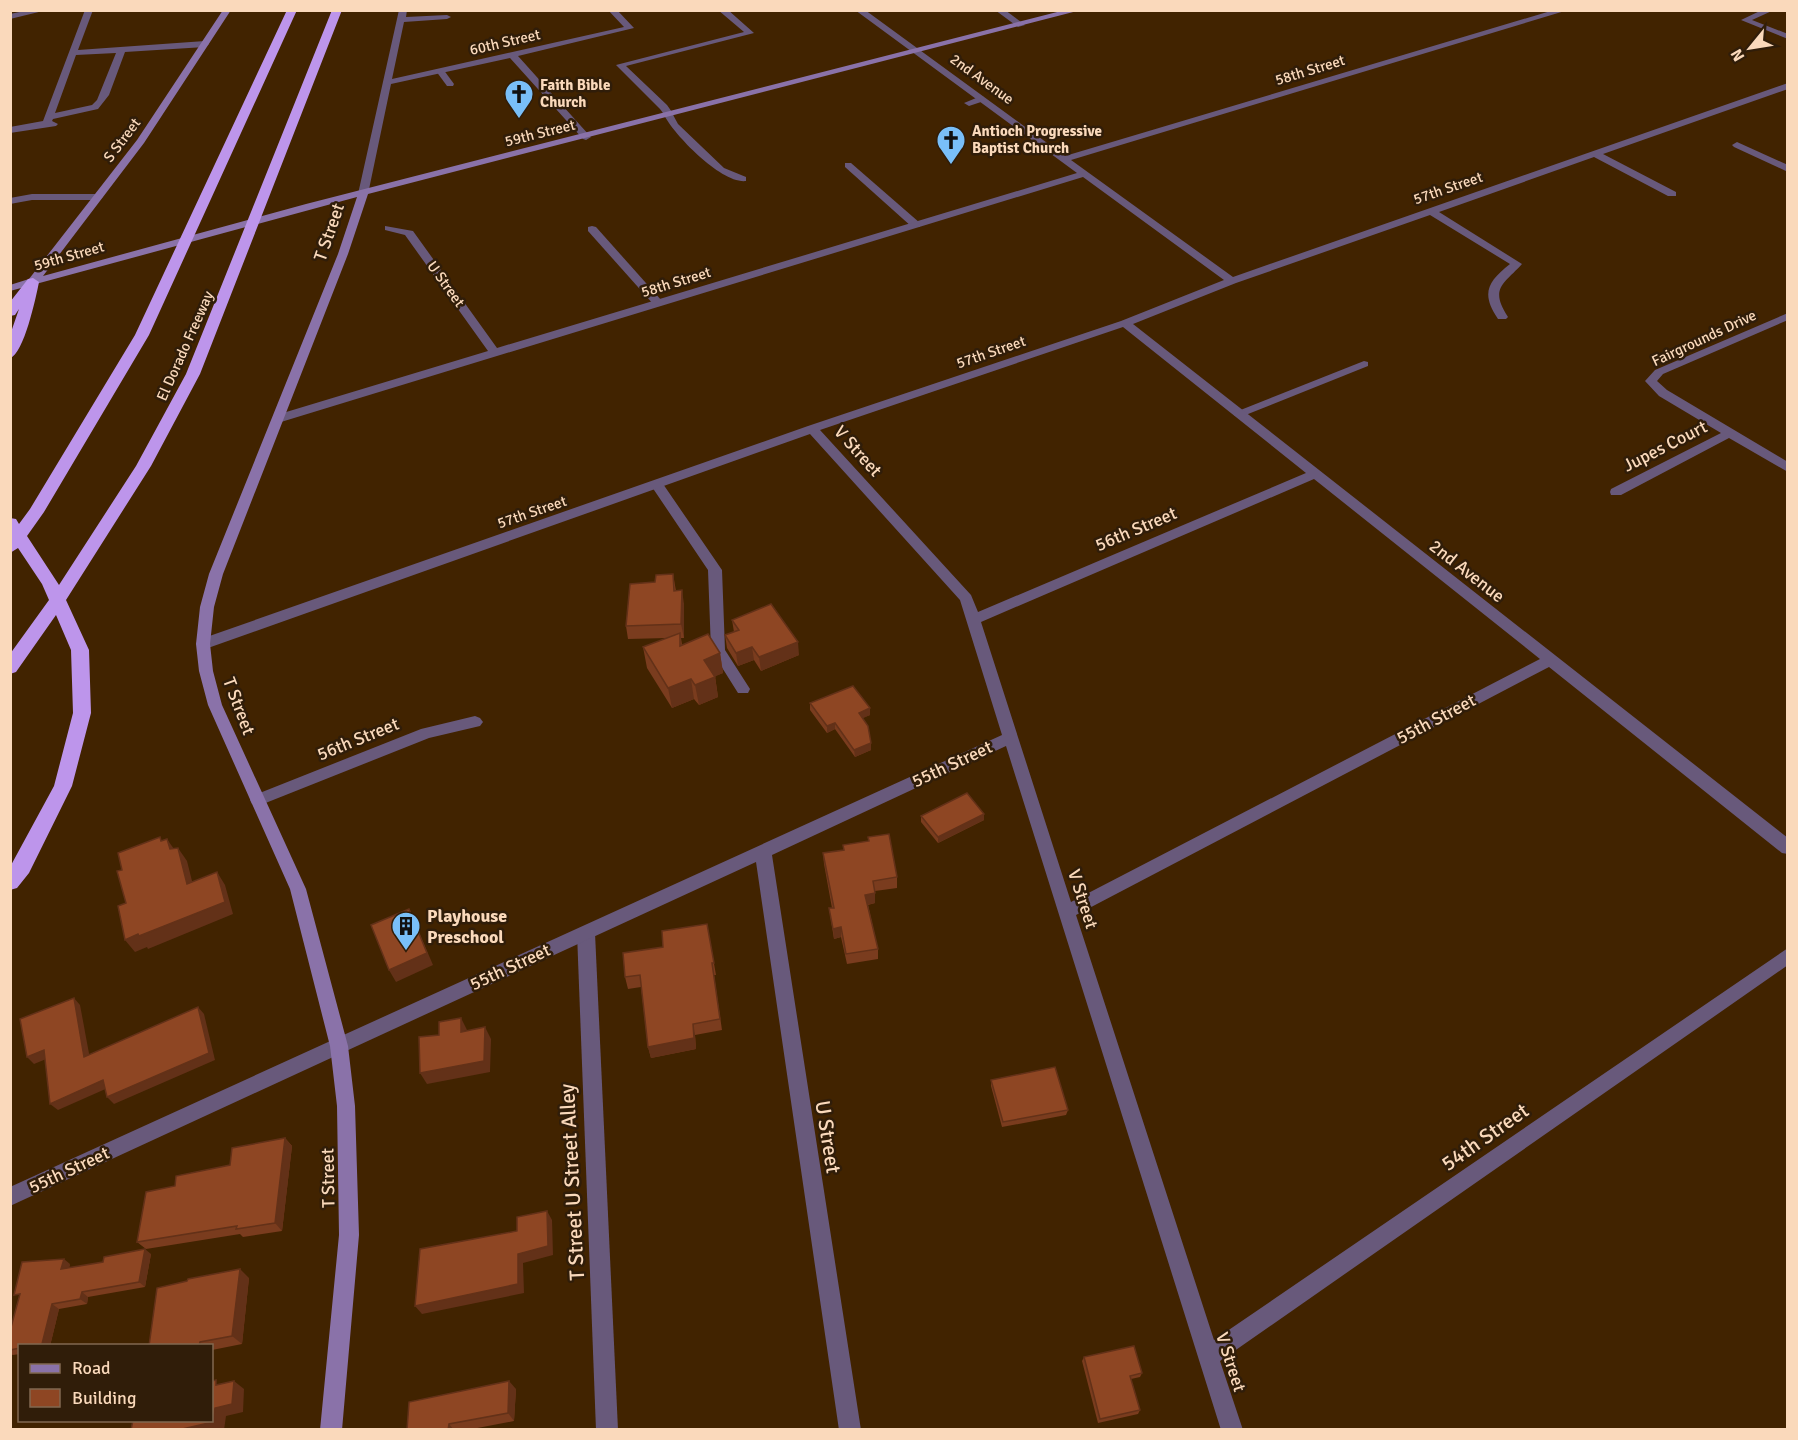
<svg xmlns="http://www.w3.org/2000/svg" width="1798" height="1440" font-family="Signika,sans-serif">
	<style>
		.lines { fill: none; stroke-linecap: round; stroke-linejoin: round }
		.lane { fill: #68597b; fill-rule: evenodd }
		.street { fill: #68597b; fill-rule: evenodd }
		.secondary { fill: #8a72a9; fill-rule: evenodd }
		.highway { fill: #bd95eb; fill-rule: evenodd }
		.wall { fill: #7a3c1e }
		.shaded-wall { fill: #633118 }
		.building { fill: #8e4623; stroke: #633118; stroke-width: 1.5 }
		.labels { text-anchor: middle; stroke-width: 5; stroke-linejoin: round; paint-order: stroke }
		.far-street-label { font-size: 15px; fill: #fad9bb; stroke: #301d09 }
		.far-poi-label { font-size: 15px; font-weight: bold; fill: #fad9bb; stroke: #301d09; text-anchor: start }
		.street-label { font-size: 18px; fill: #fad9bb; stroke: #301d09 }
		.poi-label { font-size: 18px; font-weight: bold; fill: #fad9bb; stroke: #301d09; text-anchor: start }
		.near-street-label { font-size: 21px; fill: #fad9bb; stroke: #301d09 }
	</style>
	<rect width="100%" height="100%" fill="#412300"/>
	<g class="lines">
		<g class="lane">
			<path d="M85,10h8l-15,40 127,-9 4,3 -4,3 -80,5 -16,43 -11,14 -45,10 -1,2 6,3 -2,2 -46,7v-6l33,-6zM116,53l-19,47 -5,5 -37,8 21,-58z"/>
			<polygon points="718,10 728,10 754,33 626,66 667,105 674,115 666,117 660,109 616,65 744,32"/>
			<polygon points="995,10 1005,10 1025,25 1018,27"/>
			<polygon points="1762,10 1774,10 1752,20 1788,34 1788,39 1741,20"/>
			<polygon points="437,69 443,69 454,84 453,86 447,86 436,71"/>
			<polygon points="981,96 984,97 984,101 969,106 964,103"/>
			<polygon points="1737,142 1788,165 1788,172 1734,147 1732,145"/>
			<polygon points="845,163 851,163 920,223 920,227 912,227 845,167"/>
			<polygon points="32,194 98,194 103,197 98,200 32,200 10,204 10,198"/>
			<polygon points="592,226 596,227 662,301 662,305 654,305 588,231 588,227"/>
			<polygon points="1364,361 1368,362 1368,366 1243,416 1235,416 1233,413"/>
			<polygon points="656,480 661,481 722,570 725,650 750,689 748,693 738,693 711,650 708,570 650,484"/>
			<polygon points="586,926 592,928 595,933 618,1430 596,1430 577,933 580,928"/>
		</g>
		<g class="street">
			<polygon points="29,10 47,10 10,19 10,14"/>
			<polygon points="399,10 407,10 406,17 447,15 451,17 447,19 404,22 392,79 624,27 608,10 617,10 634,28 518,56 589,135 591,137 586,140 583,139 510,58 391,84 368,194 363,197 358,194"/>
			<path d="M855,10h10l200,146 489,-146h14l-497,150 162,117 555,-194v6l-185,65 73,38v4h-8l-74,-39 -155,55 83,52c-18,20 -33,24 -14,53l-2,2h-8c-17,-25 -11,-37 12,-55l-80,-49 -194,68 -103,41 655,514v16l-6,-1 -233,-186 -473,248 138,425 574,-392v17l-568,396 23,69h-22l-215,-684 -234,109 89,575h-22l-83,-568 -746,344v-19l992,-452 -42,-135 -150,-166 -602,214 -5,1 -7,-5 2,-4 610,-214 313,-105 103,-41 -141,-103 -802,245h-8v-6l215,-65 -83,-116 -20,-5v-4l28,5 84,117 580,-175zM1123,327l183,146 -328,139 -7,-17 -151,-165zM1314,479l226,180 -469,243 -90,-280z"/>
			<path d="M666,113h6l6,11 46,44 22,9v4c-24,3 -71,-45 -82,-66z"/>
			<polygon points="1788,313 1788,320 1663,374 1657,381 1667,390 1788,462 1788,472 1729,438 1621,495 1611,495 1610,492 1611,489 1721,433 1659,396 1645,381 1655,370"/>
			<polygon points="475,716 480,718 483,722 480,726 429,738 258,806 252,804 250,800 252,796 421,729"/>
		</g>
		<polygon class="secondary" points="223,10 231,10 144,143 43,276 306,204 1065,10 1081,10 368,194 348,254 223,574 214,607 210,644 213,671 222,705 306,889 348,1046 355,1106 359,1235 342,1430 320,1430 339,1235 337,1106 330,1046 290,889 208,705 199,671 196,644 200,607 209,574 338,254 357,197 10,291 10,285 29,279 137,140"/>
		<g class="highway">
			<polygon points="287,10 297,10 149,335 44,512 27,536 59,585 136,466 186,374 332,10 342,10 200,374 151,466 66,600 89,650 91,713 72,786 29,873 17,888 10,890 10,867 54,786 73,713 71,650 56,615 16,672 10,674 10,654 49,600 42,584 18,548 10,553 10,518 16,519 19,524 30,509 135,335"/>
			<path d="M33,278l6,4c-3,15 -15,72 -29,76v-23l9,-26 -4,6 -5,1v-14l18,-23z"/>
		</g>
	</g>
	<g class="wall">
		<polygon points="673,574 676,591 684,604 684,638 681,638 682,645 720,653 723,673 715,676 718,697 699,705 694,699 672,708 647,668 643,647 667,638 628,639 626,626 655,582"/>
		<polygon points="732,620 799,655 761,671 754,660 738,666 727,648 725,635 734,632"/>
		<polygon points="810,703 870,715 862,718 871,743 871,750 855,757 835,729 827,733 810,710"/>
		<polygon points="984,814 984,820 938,843 921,822 921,816"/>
		<polygon points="868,837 897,877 897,888 875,891 875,903 868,905 878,949 878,959 847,964 841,937 834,939 829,908 832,908 824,864 823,853 843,850 843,845 869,841"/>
		<polygon points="707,924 716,975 714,975 722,1030 695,1035 696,1049 651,1058 648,1047 641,987 628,989 625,977 663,947"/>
		<polygon points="991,1080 1068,1110 1066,1115 1002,1127 991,1086"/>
		<polygon points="285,1138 292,1146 282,1231 243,1237 240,1234 146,1249 137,1242 175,1186 230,1165"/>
		<polygon points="151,1254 145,1287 88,1297 87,1304 59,1309 50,1346 20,1346 20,1354 13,1355 10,1354 10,1331 70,1264 69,1268"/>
		<polygon points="249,1278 242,1344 212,1350 212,1346 149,1346"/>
		<polygon points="1084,1357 1142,1373 1140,1377 1131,1379 1140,1410 1138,1414 1098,1423 1082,1361"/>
		<polygon points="516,1389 514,1421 467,1430 407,1430"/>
	</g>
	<g class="shaded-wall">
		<polygon points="682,590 684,604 684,638 681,624"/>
		<polygon points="798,642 799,655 761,671 759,657"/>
		<polygon points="752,647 754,660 738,666 736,653"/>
		<polygon points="720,653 723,673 707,680 704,660"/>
		<polygon points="715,677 718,697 699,705 695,685"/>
		<polygon points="691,679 694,699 672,708 668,688"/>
		<polygon points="870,708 870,715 859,720 859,713"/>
		<polygon points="835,723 835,729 827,733 827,726"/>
		<polygon points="871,743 871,750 855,757 854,750"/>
		<polygon points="984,814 984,820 938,843 938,837"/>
		<polygon points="167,839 176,852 170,849"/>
		<polygon points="178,848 187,861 196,897 187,884"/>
		<polygon points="217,872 225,885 233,914 148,949 147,947 135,952 125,940"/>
		<polygon points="875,893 875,903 866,905 865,895"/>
		<polygon points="409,909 433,965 396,982 389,970"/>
		<polygon points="841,927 841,937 834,939 833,929"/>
		<polygon points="74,998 80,1005 91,1064 84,1057"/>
		<polygon points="198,1007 204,1014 215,1060 114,1104 107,1097"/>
		<polygon points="461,1018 467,1030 461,1032"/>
		<polygon points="693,1024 695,1035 696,1049 651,1058 648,1047"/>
		<polygon points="485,1027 491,1039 490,1072 427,1084 420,1073"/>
		<polygon points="44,1050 51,1057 34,1064 27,1057"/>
		<polygon points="103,1080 110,1087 58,1110 50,1104"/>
		<polygon points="285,1138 292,1146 282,1231 275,1223"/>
		<polygon points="547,1211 552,1220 553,1255 523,1263 524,1293 422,1314 415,1306 518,1254"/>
		<polygon points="145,1249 151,1254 145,1287 139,1282"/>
		<polygon points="64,1259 70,1264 67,1274 61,1269"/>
		<polygon points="240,1269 249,1278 242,1344 232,1336"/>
		<polygon points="82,1292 88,1297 87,1304 80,1299"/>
		<polygon points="52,1304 59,1309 50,1346 45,1346 42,1344"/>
		<polygon points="234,1381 244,1389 243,1412 226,1416 224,1430 178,1430 215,1408"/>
		<polygon points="509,1381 516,1389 514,1421 508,1413"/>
		<polygon points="449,1424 454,1430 448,1430"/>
	</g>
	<g class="building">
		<polygon points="673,574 674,591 682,590 681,624 626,626 630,584 655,582 656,575"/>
		<polygon points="771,604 798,642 759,657 752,647 736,653 725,635 739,630 732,620"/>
		<polygon points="680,633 680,646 708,634 720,653 704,660 715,677 695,685 691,679 668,688 643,647"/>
		<polygon points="853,686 870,708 859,713 868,726 871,743 854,750 835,723 827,726 810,703"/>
		<polygon points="967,793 984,814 938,837 921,816"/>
		<polygon points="889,834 897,877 873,881 875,893 865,895 878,949 846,954 841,927 833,929 829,908 834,908 823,853 844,850 843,845 869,841 868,837"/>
		<polygon points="160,837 161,841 167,839 170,849 178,848 187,884 217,872 225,902 139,936 138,934 125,940 118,906 126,903 117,871 122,870 118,853"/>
		<polygon points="409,909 427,953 389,970 371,925"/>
		<polygon points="707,924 714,963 712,963 720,1019 693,1024 694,1038 648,1047 640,975 625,977 623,953 663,947 662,931"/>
		<polygon points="74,998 84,1057 198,1007 209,1053 107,1097 103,1080 50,1104 44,1050 27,1057 20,1019"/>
		<polygon points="461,1018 461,1032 485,1027 484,1061 420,1073 419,1037 439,1035 439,1022"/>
		<polygon points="1055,1067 1068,1110 1003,1122 991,1080"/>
		<polygon points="285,1138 275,1223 236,1229 237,1226 137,1242 146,1192 175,1186 176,1176 230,1165 232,1148"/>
		<polygon points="547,1211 548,1246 518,1254 518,1284 415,1306 420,1249 517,1231 517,1217"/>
		<polygon points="145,1249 139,1282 82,1292 80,1299 52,1304 42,1344 34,1346 20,1346 20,1348 10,1350 10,1331 20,1294 14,1295 22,1262 64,1259 61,1269 103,1262 104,1257"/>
		<polygon points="240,1269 232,1336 200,1342 199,1346 149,1346 157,1288 187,1281 188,1279"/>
		<polygon points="1134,1346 1142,1373 1130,1376 1140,1410 1100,1419 1084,1357"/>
		<polygon points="216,1380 216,1385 234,1381 232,1404 215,1408 213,1422 178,1430 131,1430 133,1420 212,1420 212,1381"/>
		<polygon points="509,1381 508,1413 449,1424 448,1430 407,1430 409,1402"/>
	</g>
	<defs>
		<g id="church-pin" transform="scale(1.5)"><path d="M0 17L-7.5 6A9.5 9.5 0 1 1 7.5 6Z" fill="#79bff8" stroke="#301d09"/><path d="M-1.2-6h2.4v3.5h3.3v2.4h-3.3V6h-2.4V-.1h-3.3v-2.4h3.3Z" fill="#111"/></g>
		<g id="building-pin" transform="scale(1.5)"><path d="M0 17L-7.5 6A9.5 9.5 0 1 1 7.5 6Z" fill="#79bff8" stroke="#301d09"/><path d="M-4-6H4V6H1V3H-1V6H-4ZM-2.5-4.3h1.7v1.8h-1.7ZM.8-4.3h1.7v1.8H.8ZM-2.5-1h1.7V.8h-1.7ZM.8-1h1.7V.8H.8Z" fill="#111"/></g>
	</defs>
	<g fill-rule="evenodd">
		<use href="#church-pin" x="519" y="94"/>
		<use href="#church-pin" x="951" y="140"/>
		<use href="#building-pin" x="406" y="926"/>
	</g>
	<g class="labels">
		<g class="far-street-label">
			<text transform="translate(505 42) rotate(-13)" y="5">60th Street</text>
			<text transform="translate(1310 70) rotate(-17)" y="5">58th Street</text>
			<text transform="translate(982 79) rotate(36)" y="5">2nd Avenue</text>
			<text transform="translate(540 133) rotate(-14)" y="5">59th Street</text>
			<text transform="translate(122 140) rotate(-53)" y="5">S Street</text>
			<text transform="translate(1448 188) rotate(-19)" y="5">57th Street</text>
			<text transform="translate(69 256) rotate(-16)" y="5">59th Street</text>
			<text transform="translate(676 282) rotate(-17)" y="5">58th Street</text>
			<text transform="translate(446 284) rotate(54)" y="5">U Street</text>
			<text transform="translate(1704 338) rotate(-25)" y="5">Fairgrounds Drive</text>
			<text transform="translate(185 346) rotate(-66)" y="5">El Dorado Freeway</text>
			<text transform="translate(991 352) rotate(-19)" y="5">57th Street</text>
			<text transform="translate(532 512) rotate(-19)" y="5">57th Street</text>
		</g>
		<g class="far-poi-label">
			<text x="540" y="90">Faith Bible<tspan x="540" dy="17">Church</tspan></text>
			<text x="972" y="136">Antioch Progressive<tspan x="972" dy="17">Baptist Church</tspan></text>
		</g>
		<g class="street-label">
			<text transform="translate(329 232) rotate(-71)" y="6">T Street</text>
			<text transform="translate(1665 446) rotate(-27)" y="6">Jupes Court</text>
			<text transform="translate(858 451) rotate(48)" y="6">V Street</text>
			<text transform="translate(1136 529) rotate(-23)" y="6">56th Street</text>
			<text transform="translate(1467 571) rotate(38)" y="6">2nd Avenue</text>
			<text transform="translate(239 706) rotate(69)" y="6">T Street</text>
			<text transform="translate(1436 719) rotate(-28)" y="6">55th Street</text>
			<text transform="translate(358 739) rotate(-22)" y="6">56th Street</text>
			<text transform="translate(952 764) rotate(-25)" y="6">55th Street</text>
			<text transform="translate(1083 899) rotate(72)" y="6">V Street</text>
			<text transform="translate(510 967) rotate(-25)" y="6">55th Street</text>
			<text transform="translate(69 1170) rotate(-25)" y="6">55th Street</text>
			<text transform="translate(328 1178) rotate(-91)" y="6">T Street</text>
			<text transform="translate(1231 1362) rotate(72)" y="6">V Street</text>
		</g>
		<g class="poi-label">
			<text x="427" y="922">Playhouse<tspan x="427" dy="21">Preschool</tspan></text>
		</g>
		<g class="near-street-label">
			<text transform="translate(828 1137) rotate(81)" y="7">U Street</text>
			<text transform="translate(1485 1137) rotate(-35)" y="7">54th Street</text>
			<text transform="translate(572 1182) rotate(-93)" y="7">T Street U Street Alley</text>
		</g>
	</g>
	<rect width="1798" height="1440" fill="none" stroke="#fad9bb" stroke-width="24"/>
	<rect x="18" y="1344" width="195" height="78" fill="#301d09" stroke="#816850" stroke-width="1.5"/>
	<rect x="30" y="1364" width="30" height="9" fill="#8a72a9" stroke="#816850" stroke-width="1.5"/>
	<text x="72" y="1374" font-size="18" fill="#fad9bb">Road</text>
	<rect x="30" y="1389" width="30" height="18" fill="#8e4623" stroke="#816850" stroke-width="1.5"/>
	<text x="72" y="1404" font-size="18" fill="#fad9bb">Building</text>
	<g transform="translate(1750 48) rotate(240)" stroke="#301d09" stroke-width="4.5" paint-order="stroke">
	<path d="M0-4.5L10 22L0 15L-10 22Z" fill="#fad9bb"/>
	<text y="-9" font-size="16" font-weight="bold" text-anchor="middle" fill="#fad9bb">N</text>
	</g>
</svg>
